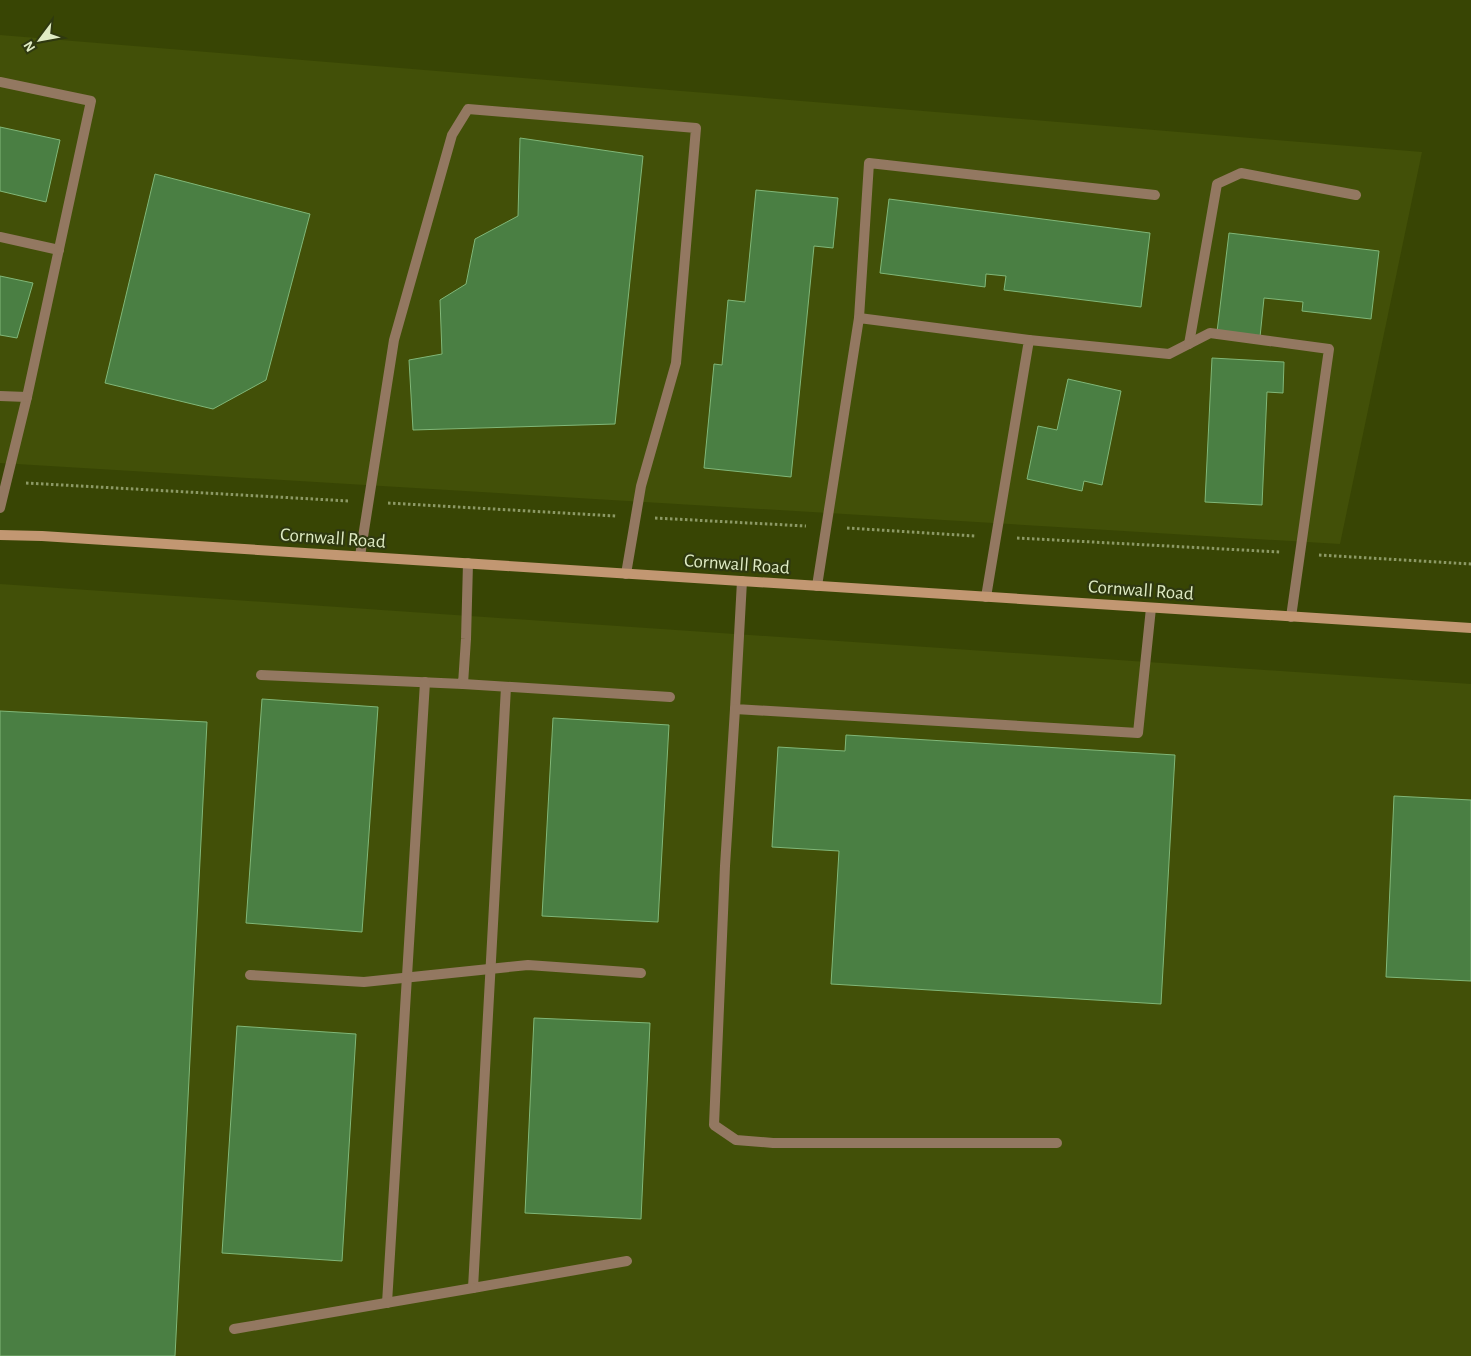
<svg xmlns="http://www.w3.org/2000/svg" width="1471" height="1356" font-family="'Alegreya Sans',sans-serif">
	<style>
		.built { fill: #425008 }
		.building { fill: #4a7f43; stroke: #80b778 }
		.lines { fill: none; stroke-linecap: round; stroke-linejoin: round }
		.path { stroke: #8c9965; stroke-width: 3; stroke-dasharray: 2.5 2.5; stroke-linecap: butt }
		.lane { stroke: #937861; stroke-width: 10 }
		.secondary { stroke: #c29772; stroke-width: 10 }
		.labels { text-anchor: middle; stroke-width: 4.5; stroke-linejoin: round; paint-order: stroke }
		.street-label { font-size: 19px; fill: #dfebc4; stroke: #2f3910 }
	</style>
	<rect width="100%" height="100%" fill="#384504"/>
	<g class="built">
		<polygon points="0,35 1422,152 1340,544 0,463"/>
		<polygon points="0,584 1471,684 1471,1356 0,1356"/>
	</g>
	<g class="building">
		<polygon points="0,127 60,140 46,202 0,191"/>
		<polygon points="520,138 643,156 615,424 413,430 409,360 442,354 440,300 466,284 475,239 518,216"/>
		<polygon points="155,174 310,214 266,380 213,409 105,383"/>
		<polygon points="756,190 838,198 833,248 814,246 791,477 704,468 714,364 722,365 728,300 745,302"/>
		<polygon points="889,199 1150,233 1141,307 1004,290 1006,276 986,274 985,287 880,273"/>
		<polygon points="1229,233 1379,251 1371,319 1302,311 1303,302 1264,298 1260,337 1217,332"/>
		<polygon points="0,276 33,283 17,338 0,335"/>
		<polygon points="1212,358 1284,362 1283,393 1267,392 1262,505 1205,502"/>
		<polygon points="1068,379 1121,391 1102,485 1084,481 1082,491 1027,479 1038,426 1057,430"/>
		<polygon points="262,699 378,707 362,932 246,923"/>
		<polygon points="0,711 207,722 175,1356 0,1356"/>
		<polygon points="553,718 669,725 658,922 542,916"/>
		<polygon points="846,735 1175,755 1161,1004 831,984 839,851 772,847 778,747 845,751"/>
		<polygon points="1394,796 1471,800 1471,981 1386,977"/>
		<polygon points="534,1018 650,1023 641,1219 525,1213"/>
		<polygon points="237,1026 356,1034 342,1261 222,1253"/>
	</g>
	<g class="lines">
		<g class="path">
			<polyline points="26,483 349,501"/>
			<polyline points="388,503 616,516"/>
			<polyline points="655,518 806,526"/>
			<polyline points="847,528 975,536"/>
			<polyline points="1017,538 1280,552"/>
			<polyline points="1319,555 1471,564"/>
		</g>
		<g class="lane">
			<polyline points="0,82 91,101 27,397 0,508"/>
			<polyline points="0,237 59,250"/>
			<polyline points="859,318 869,163 1155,195"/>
			<polyline points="1029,340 1169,354 1210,333 1329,349 1291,617"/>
			<polyline points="1189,344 1217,184 1241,173 1356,195"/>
			<polyline points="0,396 27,397"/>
			<polyline points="360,556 394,340 452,135 468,109 696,128 676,363 641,486 626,574"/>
			<polyline points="742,581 735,709 1138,733 1151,608"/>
			<polyline points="817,586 859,318 1029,340 986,597"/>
			<polyline points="261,675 463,684 466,639 468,563"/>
			<polyline points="463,684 670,697"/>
			<polyline points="506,687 473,1288 627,1261"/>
			<polyline points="735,709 725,866 714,1125 736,1140 773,1143 1057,1143"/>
			<polyline points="250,975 364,982 528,965 641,973"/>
			<polyline points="387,1303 425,682"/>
			<polyline points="234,1329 473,1288"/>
		</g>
		<polyline class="secondary" points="0,535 42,536 1471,628"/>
	</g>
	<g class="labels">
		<g class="street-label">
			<text transform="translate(333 537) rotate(4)" y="7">Cornwall Road</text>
			<text transform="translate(737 563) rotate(4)" y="7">Cornwall Road</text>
			<text transform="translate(1141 589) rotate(4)" y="7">Cornwall Road</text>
		</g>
	</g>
	<g transform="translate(40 40) rotate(238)" stroke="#2f3910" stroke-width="4" paint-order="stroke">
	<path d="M0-4L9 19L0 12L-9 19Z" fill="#dfebc4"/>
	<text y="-8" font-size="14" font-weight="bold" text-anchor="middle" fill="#dfebc4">N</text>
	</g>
</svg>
